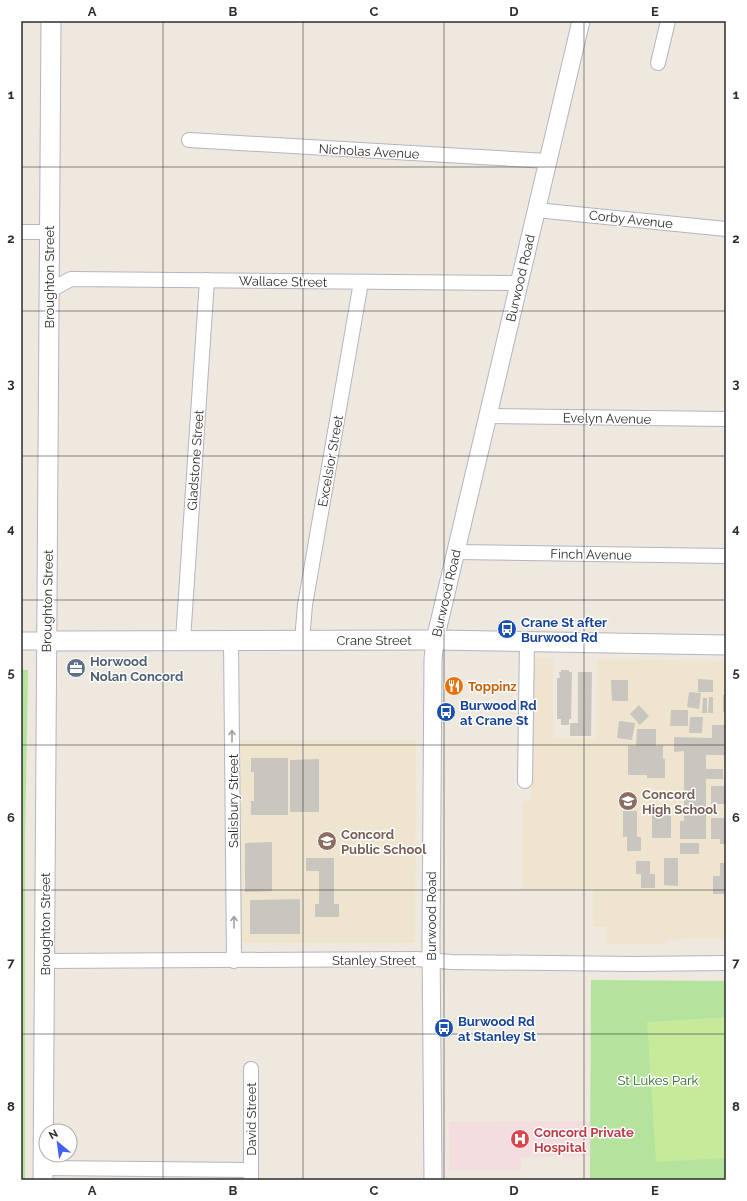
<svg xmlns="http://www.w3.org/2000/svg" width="747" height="1201" font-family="Raleway,sans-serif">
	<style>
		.education { fill: #efe5cf }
		.medical { fill: #f4ddde }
		.green { fill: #b3e39d }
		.pitch { fill: #c6ea99 }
		.building { fill: #c9c5bf }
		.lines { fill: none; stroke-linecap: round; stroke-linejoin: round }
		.minor-casing { stroke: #b3b5c0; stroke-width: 16 }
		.tertiary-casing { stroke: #b3b5c0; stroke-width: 19 }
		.secondary-casing { stroke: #b3b5c0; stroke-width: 21 }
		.minor { stroke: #fff; stroke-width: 14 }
		.tertiary { stroke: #fff; stroke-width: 17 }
		.secondary { stroke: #fff; stroke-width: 19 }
		.oneway { stroke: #a0a0a0 }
		.grid { fill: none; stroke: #2d2d2d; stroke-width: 1; stroke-opacity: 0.55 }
		.labels { text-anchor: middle; stroke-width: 3; stroke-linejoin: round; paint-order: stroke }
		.street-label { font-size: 13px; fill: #2d2d2d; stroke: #fff }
		.transit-label { font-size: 13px; font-weight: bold; fill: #164399; stroke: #fff; text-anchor: start }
		.service-label { font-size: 13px; font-weight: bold; fill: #4e5e75; stroke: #fff; text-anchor: start }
		.food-label { font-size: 13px; font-weight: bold; fill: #c56008; stroke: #fff; text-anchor: start }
		.education-label { font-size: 13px; font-weight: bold; fill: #785e54; stroke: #fff; text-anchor: start }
		.park-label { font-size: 13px; fill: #2a6a1c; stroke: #fff }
		.health-label { font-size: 13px; font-weight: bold; fill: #be3a42; stroke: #fff; text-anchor: start }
		.neatline { fill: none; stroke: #2d2d2d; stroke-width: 1.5 }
		.grid-label { font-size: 13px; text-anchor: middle; font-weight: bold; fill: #2d2d2d }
	</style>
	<rect width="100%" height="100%" fill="#eee8df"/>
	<g class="education">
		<polygon points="531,658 553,658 553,738 596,739 597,659 726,661 726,938 682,938 679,941 668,940 664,944 607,944 607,927 593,927 593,890 522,890 523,801 531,801"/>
		<polygon points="239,740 416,740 415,943 239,943"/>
	</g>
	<polygon class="medical" points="590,1121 590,1156 521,1157 521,1170 449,1171 449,1122"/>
	<g class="green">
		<polygon points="21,670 28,670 25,839 25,1180 21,1180"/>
		<polygon points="591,980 726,981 726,1180 590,1180"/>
	</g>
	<polygon class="pitch" points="726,1017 726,1158 656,1162 647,1022"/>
	<g class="building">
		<polygon points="561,670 569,670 569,672 572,672 571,719 569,719 569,725 561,725 561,719 557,719 557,678 560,678 559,672 561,672"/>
		<polygon points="578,672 592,672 591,736 570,736 570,723 578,723"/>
		<polygon points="698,679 713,680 713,692 698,692"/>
		<polygon points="611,680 628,680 628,701 612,701"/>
		<polygon points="689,692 701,693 699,709 687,707"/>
		<rect x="723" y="695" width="3" height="17"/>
		<polygon points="709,697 713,697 713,713 708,713"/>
		<polygon points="703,698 707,698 707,713 702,713"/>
		<polygon points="639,705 649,716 640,725 630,714"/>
		<polygon points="671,710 688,710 688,726 670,726"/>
		<polygon points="690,717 703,717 702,733 689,733"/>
		<polygon points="619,721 635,723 632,740 617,738"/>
		<polygon points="712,725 726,725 726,755 706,755 706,769 723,769 723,779 706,779 706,839 680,839 680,821 684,821 684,751 674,752 674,737 712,738"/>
		<polygon points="637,729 656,729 656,746 663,745 663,759 665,759 665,778 647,778 647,775 628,775 628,745 636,746"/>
		<polygon points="251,758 288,758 288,815 251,815 251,801 254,801 254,772 251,772"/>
		<polygon points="319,759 319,812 290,812 290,760"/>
		<rect x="711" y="786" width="15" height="18"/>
		<rect x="652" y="808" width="19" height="30"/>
		<polygon points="623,811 637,811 637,837 641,837 641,851 627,851 627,837 623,837"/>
		<polygon points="711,818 726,818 726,844 720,844 720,839 711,839"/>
		<polygon points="272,842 272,891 245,892 245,843"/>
		<rect x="680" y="843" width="19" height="11"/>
		<polygon points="306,858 334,858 334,904 339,904 339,917 315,917 315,904 319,904 319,871 306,871"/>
		<polygon points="664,858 678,858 678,886 664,885"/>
		<polygon points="636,861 650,861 650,874 655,874 655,888 641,888 641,874 636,874"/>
		<polygon points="720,863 726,863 726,894 713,894 713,876 720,876"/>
		<polygon points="300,899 300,934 250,934 250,900"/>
	</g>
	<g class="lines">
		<g class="minor-casing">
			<g id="minor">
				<polyline points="658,63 668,21"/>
				<polyline points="189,140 548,161"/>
				<polyline points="536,210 726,229"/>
				<polyline points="21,232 49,232"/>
				<polyline points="49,291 71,279 519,283"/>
				<polyline points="488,416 726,419"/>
				<polyline points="456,552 726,556"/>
				<polyline points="183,640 207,280"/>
				<polyline points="231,640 234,961"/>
				<polyline points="302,640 305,605 361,282"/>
				<polyline points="525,781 527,641"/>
				<polyline points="45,961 417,959 451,962 635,964 726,963"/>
				<polyline points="251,1069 251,1180"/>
				<polyline points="43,1168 251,1170"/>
			</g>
		</g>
		<g class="tertiary-casing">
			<g id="tertiary">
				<polyline points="21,641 47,641"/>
				<polyline points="433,1180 431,941 433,659 435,640 581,21"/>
			</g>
		</g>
		<g class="secondary-casing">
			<g id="secondary">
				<polyline points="47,641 435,640 726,645"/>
				<polyline points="43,1180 51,21"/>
			</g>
		</g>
		<use href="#minor" class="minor"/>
		<use href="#tertiary" class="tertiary"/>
		<use href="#secondary" class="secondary"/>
	</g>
	<defs><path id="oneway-shaft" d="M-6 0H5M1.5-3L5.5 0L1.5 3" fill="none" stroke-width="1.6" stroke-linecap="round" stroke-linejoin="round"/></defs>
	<g class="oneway">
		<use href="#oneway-shaft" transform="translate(232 736) rotate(-90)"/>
		<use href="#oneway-shaft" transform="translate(234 922) rotate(-90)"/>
	</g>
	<path class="grid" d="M163,21v1159M303,21v1159M444,21v1159M584,21v1159M21,167h705M21,311h705M21,456h705M21,600h705M21,745h705M21,890h705M21,1034h705"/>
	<defs>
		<g id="bus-disc" transform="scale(1)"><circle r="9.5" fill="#1a4fb4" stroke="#fff"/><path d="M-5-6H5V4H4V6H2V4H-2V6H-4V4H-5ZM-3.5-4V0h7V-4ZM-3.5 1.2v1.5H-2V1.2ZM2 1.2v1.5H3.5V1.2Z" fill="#fff"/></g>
		<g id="office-disc" transform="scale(1)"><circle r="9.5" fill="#5c6f8a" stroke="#fff"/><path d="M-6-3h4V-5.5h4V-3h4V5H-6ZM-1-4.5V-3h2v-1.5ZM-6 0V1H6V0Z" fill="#fff"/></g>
		<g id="restaurant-disc" transform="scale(1)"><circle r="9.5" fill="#e8710a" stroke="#fff"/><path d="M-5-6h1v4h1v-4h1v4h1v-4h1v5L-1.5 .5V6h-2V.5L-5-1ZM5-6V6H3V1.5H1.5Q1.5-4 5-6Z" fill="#fff"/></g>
		<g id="school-disc" transform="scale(1)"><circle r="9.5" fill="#8d6e63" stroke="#fff"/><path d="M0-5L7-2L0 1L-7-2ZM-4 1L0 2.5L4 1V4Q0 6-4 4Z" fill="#fff"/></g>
		<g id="hospital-disc" transform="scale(1)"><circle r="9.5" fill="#e0444e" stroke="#fff"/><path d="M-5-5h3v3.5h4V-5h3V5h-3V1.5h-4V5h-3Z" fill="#fff"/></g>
	</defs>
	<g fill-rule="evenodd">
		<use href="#bus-disc" x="507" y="629"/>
		<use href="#office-disc" x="76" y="668"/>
		<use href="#restaurant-disc" x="454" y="686"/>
		<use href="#bus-disc" x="446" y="712"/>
		<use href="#school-disc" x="628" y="801"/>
		<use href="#school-disc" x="327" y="841"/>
		<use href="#bus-disc" x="444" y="1028"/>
		<use href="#hospital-disc" x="520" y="1139"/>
	</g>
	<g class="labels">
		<g class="street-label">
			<text transform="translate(369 151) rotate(3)" y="5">Nicholas Avenue</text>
			<text transform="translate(631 219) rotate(6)" y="5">Corby Avenue</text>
			<text transform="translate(49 277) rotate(-90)" y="5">Broughton Street</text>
			<text transform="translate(520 278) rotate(-77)" y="5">Burwood Road</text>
			<text transform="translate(283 281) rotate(1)" y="5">Wallace Street</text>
			<text transform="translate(607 418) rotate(1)" y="5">Evelyn Avenue</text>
			<text transform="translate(195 460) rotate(-86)" y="5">Gladstone Street</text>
			<text transform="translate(330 461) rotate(-80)" y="5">Excelsior Street</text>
			<text transform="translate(591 554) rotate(1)" y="5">Finch Avenue</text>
			<text transform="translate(446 593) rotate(-77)" y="5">Burwood Road</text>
			<text transform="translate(47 601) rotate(-89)" y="5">Broughton Street</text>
			<text x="374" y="645">Crane Street</text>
			<text transform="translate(233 801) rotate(-90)" y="5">Salisbury Street</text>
			<text transform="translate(431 916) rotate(-90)" y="5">Burwood Road</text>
			<text transform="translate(45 924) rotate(-90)" y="5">Broughton Street</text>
			<text x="374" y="965">Stanley Street</text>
			<text transform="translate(251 1119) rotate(-90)" y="5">David Street</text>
		</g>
		<g class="transit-label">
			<text x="521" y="627">Crane St after<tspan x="521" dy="15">Burwood Rd</tspan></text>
			<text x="460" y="710">Burwood Rd<tspan x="460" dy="15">at Crane St</tspan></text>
			<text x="458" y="1026">Burwood Rd<tspan x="458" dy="15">at Stanley St</tspan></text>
		</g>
		<g class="service-label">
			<text x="90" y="666">Horwood<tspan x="90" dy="15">Nolan Concord</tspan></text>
		</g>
		<g class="food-label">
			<text x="468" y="691">Toppinz</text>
		</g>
		<g class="education-label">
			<text x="642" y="799">Concord<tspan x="642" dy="15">High School</tspan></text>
			<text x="341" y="839">Concord<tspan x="341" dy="15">Public School</tspan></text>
		</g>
		<g class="park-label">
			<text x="658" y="1085">St Lukes Park</text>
		</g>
		<g class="health-label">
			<text x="534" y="1137">Concord Private<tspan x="534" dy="15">Hospital</tspan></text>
		</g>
	</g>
	<rect width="747" height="1201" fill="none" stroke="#ffffff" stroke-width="44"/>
	<g transform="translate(58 1143) rotate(331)"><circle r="19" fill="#ffffff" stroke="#ababab"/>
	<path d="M0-3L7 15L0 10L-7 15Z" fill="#4360f7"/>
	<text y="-6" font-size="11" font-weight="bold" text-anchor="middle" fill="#2d2d2d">N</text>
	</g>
	<rect x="22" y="22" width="703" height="1157" class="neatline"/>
	<g class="grid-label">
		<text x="92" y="16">A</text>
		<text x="233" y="16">B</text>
		<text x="374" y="16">C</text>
		<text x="514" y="16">D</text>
		<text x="655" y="16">E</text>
		<text x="11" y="99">1</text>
		<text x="736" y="99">1</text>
		<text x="11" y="243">2</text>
		<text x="736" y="243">2</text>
		<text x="11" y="388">3</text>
		<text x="736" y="388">3</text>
		<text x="11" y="533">4</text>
		<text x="736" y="533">4</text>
		<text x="11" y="677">5</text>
		<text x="736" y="677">5</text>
		<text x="11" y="822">6</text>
		<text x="736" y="822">6</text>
		<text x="11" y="967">7</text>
		<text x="736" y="967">7</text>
		<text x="11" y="1111">8</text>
		<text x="736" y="1111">8</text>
		<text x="92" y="1195">A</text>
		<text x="233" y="1195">B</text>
		<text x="374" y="1195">C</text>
		<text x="514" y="1195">D</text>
		<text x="655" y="1195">E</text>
	</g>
</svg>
